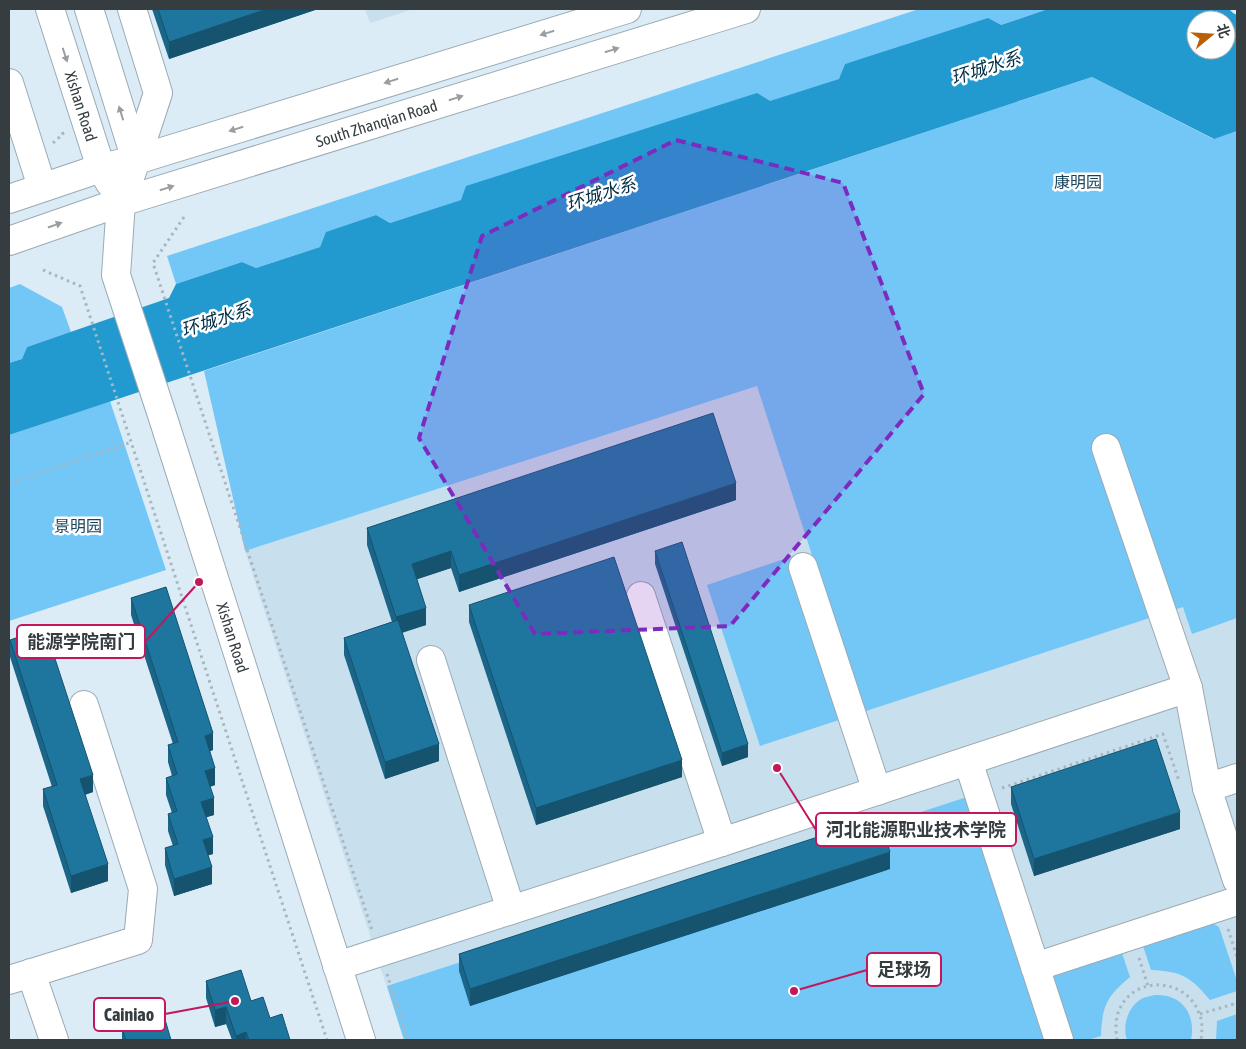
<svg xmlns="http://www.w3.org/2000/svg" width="1246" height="1049" font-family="'Asap Condensed','Noto Sans SC',sans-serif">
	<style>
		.built { fill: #c8dfed }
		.green { fill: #72c7f6 }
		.water { fill: #2299cf; fill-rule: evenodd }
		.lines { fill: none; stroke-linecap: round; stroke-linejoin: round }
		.minor-casing { stroke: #9baab4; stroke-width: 30 }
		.major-casing { stroke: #9baab4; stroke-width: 30 }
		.path { stroke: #a8b6be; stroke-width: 3; stroke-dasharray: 2.5 4; stroke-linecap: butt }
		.minor { stroke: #fff; stroke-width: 28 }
		.major { stroke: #fff; stroke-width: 28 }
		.wall { fill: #1a6588 }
		.shaded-wall { fill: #15536f }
		.building { fill: #1e769e; stroke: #15536f }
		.oneway { fill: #9a9ea0 }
		.marked { fill: #7b2cbf; fill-opacity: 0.2; stroke: #7b2cbf; stroke-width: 4; stroke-dasharray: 10 6; stroke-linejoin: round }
		.labels { text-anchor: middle; stroke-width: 5; stroke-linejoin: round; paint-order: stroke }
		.street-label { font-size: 16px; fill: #363d41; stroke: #fff }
		.park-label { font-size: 16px; fill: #18455c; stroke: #fff }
		.water-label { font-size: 18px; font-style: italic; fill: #002e44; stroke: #fff }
		.leader { fill: none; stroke: #c2185b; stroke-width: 2 }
		.callout-dot { fill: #c2185b; stroke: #fff; stroke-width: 2 }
		.callout { fill: #fff; stroke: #c2185b; stroke-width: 2 }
		.callout-label { font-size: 18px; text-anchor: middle; font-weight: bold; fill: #363d41 }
	</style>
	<rect width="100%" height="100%" fill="#dbecf6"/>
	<g class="built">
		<polygon points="365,9 414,9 370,23"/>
		<polygon points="1237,231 1237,1040 404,1040 245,551"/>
	</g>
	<g class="green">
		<polygon points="919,9 1048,9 1001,25 845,64 840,79 390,223 376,215 327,232 320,247 256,268 242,262 176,284 167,256"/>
		<polygon points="1092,77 1213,139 1237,131 1237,618 1192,634 1183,607 863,712 757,386 245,551 204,371"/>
		<polygon points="20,284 62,307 71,332 27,347 22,359 9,363 9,288"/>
		<polygon points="110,401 166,570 9,621 9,435"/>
		<polygon points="793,556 845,718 760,746 707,585"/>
		<polygon points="967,797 1046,1040 404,1040 387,986"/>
		<path d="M1209,921l10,6 18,54v10l-27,9c-19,-23 -29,-29 -59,-30l-9,-27z"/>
		<path d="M1121,950l9,27c-23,19 -28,29 -29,59l-13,4h-18l-19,-58 4,-10z"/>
		<path d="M1155,995c3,0 8,0 12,1 21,5 28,25 24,44h-64c-5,-15 1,-34 16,-42 3,-1 8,-2 12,-3z"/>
		<polygon points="1237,1014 1237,1040 1216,1040 1217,1021"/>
	</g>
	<path class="water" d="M1048,9h181l4,4 4,2v116l-23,8 -122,-62 -1083,358v-72l13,-4 5,-12 142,-49 7,-14 66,-22 14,6 64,-21 6,-15 50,-17 14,8 71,-23 5,-14 291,-93 13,8 69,-22 6,-15 143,-46 13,7zM1196,20h30v30h-30z"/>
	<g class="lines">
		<g class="minor-casing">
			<g id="minor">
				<polyline points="132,9 158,93 136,160"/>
				<polyline points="9,83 42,187"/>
				<path id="s1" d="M121,202l-5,73 47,143 198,622"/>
				<polyline points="1106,448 1188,688"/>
				<polyline points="803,567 877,791"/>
				<polyline points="641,596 722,842"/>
				<polyline points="431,660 511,910"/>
				<polyline points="968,761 1059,1040"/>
				<polyline points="1207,788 1237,778"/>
				<polyline points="337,966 722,842 1188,688 1207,788 1237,880"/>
				<polyline points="1035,967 1237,901"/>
				<polyline points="31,973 54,1040"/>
				<polyline points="9,980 138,940 143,889 84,705"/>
			</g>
		</g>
		<g class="major-casing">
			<g id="major">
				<path id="s2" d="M50,9l51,159 9,15"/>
				<polyline points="89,9 136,160 130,177"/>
				<polyline points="9,199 101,168 136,160 627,9"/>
				<path id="s3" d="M9,241l112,-39 625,-193"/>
			</g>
		</g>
		<g class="path">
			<polyline points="53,143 63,134 62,132"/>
			<polyline points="184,217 153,263 372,930"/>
			<polyline points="43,270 80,286 327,1040"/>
			<polyline points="9,483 132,442"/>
			<polyline points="1002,788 1163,734 1179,781"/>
			<polyline points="1228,929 1237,957"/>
			<polyline points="1139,958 1148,986"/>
			<polyline points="387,974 408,1040"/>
			<polyline points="1200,1014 1237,1003"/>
			<path d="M1117,1040c-1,-9 -2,-18 1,-27 13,-38 67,-37 81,0 4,9 3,18 2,27"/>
		</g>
		<use href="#minor" class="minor"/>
		<use href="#major" class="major"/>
	</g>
	<g class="wall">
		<polygon points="152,9 318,9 169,59"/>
		<polygon points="736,500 459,592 451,568 417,579 426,625 402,633 439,761 385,779 344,655 344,638 392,622 367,545 367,528"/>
		<polygon points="655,551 748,757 722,766 655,564"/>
		<polygon points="131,598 213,750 210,751 215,785 210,787 214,815 206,817 213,854 208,855 212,884 174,896 165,865 165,848 173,846 168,831 168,814 172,813 166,795 166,778 172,776 168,762 168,745 173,744 131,615"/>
		<polygon points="469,605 682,777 536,825 469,622"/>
		<polygon points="10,640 93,792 85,795 108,881 71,893 43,806 43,789 52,787 10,657"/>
		<polygon points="1011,787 1180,829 1034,876 1011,804"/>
		<polygon points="890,869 470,1006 459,971 459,954"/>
		<polygon points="206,981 251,1001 270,1018 290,1040 232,1040 226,1024 215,1027 206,998"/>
		<polygon points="122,1029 171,1040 122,1040"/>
	</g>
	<g class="shaded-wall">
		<polygon points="267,9 318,9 169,59 169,42"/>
		<polygon points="736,483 736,500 459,592 459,575"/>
		<polygon points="451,551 451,568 412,581 412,564"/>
		<polygon points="426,608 426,625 396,634 396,617"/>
		<polygon points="213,733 213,750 205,753 205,736"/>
		<polygon points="439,744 439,761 385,779 385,762"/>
		<polygon points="748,744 748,757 722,766 722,753"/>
		<polygon points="682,760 682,777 536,825 536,808"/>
		<polygon points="215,768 215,785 205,788 205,771"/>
		<polygon points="93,775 93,792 80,796 80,779"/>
		<polygon points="214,798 214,815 201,819 201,802"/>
		<polygon points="1180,812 1180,829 1034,876 1034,859"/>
		<polygon points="213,837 213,854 203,857 203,840"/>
		<polygon points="890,852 890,869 470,1006 470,989"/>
		<polygon points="108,864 108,881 71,893 71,876"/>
		<polygon points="212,867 212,884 174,896 174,879"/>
		<polygon points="226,1007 226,1024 215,1027 215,1010"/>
		<polygon points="246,1032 246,1040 236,1040 236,1036"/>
	</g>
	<g class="building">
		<polygon points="158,9 267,9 169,42"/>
		<polygon points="713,413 736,483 459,575 451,551 412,564 426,608 396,617 367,528"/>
		<polygon points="682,542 748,744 722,753 655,551"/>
		<polygon points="614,557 682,760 536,808 469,605"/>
		<polygon points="166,587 213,733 205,736 215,768 205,771 214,798 201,802 213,837 203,840 212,867 174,879 165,848 178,844 168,814 177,811 166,778 177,774 168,745 178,742 131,598"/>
		<polygon points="398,620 439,744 385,762 344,638"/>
		<polygon points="45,628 93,775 80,779 108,864 71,876 43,789 57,785 10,640"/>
		<polygon points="1156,739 1180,812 1034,859 1011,787"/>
		<polygon points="879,817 890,852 470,989 459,954"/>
		<polygon points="241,970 251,1001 263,997 270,1018 282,1014 290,1040 249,1040 246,1032 236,1036 226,1007 215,1010 206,981"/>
		<polygon points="164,1016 171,1040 126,1040 122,1029"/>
	</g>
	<defs><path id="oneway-solid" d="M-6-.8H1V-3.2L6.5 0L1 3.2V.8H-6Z" transform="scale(1.25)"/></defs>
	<g class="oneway">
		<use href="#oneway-solid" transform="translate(547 33) rotate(163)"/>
		<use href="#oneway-solid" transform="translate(612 50) rotate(-17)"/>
		<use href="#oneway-solid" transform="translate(65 55) rotate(72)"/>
		<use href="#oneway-solid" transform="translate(391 81) rotate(163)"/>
		<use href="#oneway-solid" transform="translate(456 98) rotate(-17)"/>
		<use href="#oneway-solid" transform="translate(121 113) rotate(-107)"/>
		<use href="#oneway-solid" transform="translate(236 129) rotate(163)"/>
		<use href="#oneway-solid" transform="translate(167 188) rotate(-17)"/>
		<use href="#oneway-solid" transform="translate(55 225) rotate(-19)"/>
	</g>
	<path class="marked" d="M676,140l167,43 81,211 -194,232 -195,8 -116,-196 63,-202z"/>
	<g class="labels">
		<g class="street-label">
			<text dy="6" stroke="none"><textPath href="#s2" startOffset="102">Xishan Road</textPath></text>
			<text dy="6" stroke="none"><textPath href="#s3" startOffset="386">South Zhanqian Road</textPath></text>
			<text dy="6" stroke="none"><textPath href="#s1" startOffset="454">Xishan Road</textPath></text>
		</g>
		<g class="park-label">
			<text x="1078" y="188">康明园</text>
			<text x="78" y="532">景明园</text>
		</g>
		<g class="water-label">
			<text transform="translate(986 68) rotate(-18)" y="6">环城水系</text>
			<text transform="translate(601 194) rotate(-18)" y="6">环城水系</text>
			<text transform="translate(216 320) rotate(-18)" y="6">环城水系</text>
		</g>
	</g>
	<path class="leader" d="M199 582L145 642M777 768L816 830M794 991L867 970M235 1001L165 1014"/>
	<g class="callout-dot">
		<circle cx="199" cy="582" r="5"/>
		<circle cx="777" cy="768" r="5"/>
		<circle cx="794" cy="991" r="5"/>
		<circle cx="235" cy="1001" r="5"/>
	</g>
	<g class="callout">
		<rect x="17" y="625" width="128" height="33" rx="5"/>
		<rect x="816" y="813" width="200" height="33" rx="5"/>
		<rect x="867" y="953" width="74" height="33" rx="5"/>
		<rect x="94" y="998" width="71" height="33" rx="5"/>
	</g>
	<g class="callout-label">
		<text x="81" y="648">能源学院南门</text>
		<text x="916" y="836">河北能源职业技术学院</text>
		<text x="904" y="976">足球场</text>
		<text x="129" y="1021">Cainiao</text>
	</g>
	<rect width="1246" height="1049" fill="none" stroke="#363d41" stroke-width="20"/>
	<g transform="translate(1211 35) rotate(72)"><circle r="24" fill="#ffffff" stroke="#afb1b3"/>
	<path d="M0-4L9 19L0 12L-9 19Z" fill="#ba5f06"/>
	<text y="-8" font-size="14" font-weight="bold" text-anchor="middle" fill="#363d41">北</text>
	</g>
</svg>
